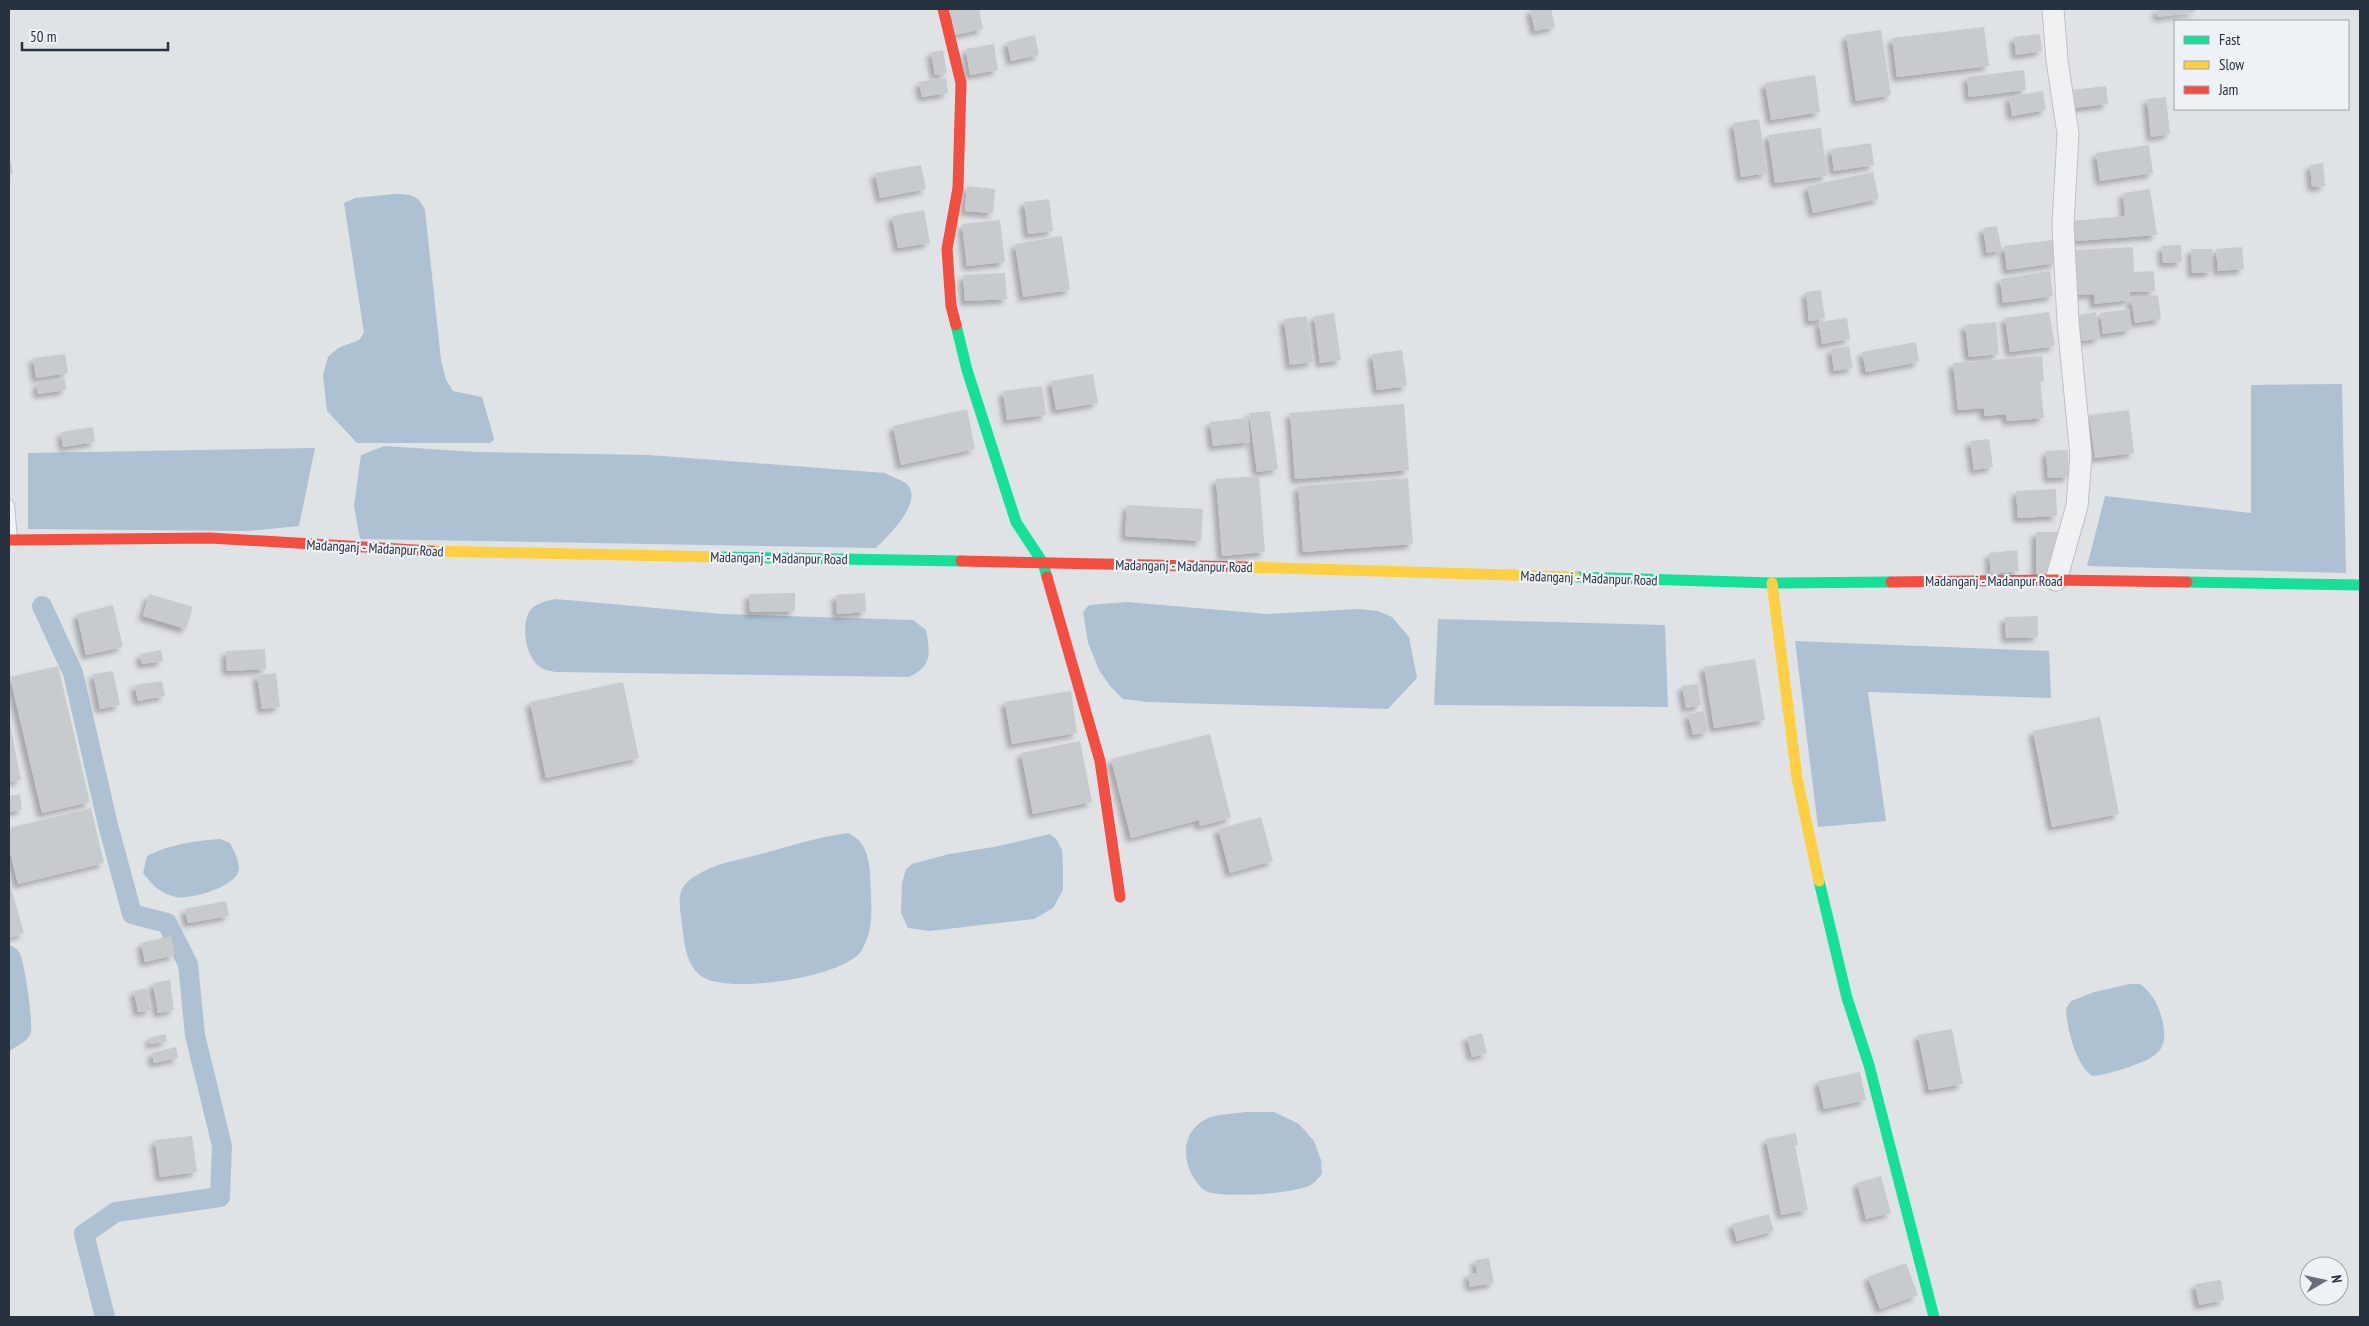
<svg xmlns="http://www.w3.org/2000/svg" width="2369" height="1326" font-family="'PT Sans Narrow',sans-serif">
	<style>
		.water { fill: #aec1d2 }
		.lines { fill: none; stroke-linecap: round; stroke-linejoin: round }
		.canal { stroke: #aec1d2; stroke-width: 20 }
		.building { fill: #c8cbce; filter: url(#shadow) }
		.lane-casing { stroke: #bec1c4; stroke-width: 12 }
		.street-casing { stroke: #bec1c4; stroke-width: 23 }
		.lane { stroke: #f0f1f2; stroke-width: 10 }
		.street { stroke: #f0f1f2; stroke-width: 21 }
		.fast { stroke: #16e098; stroke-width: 11 }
		.slow { stroke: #ffcf43; stroke-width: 11 }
		.jam { stroke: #f24e42; stroke-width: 11 }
		.labels { text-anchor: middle; stroke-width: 4.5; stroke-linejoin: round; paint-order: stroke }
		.street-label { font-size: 14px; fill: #27313f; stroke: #eef1f5 }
	</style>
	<defs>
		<filter id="shadow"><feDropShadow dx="-4.5" dy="4.5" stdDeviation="2.5" flood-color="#0004"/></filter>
	</defs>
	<rect width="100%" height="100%" fill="#e0e3e6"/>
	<g class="water">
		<path d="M395,194c15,0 24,1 30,16l16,150 5,20 7,11 29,6 11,38 1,5 -4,3h-133l-30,-32 -4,-36 5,-18 10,-9 21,-8 5,-7 -20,-130 11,-5z"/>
		<polygon points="2342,384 2346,573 2087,566 2105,496 2251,513 2251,385"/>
		<path d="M384,446l93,6 172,3 236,18c6,4 17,7 22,11 17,18 -19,52 -31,64l-516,-9 -6,-33 7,-51z"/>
		<polygon points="315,448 299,526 248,531 28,529 28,453"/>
		<path d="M556,599l166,15 191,6 13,10c4,23 7,36 -17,47l-354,-5c-4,-1 -11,-2 -15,-5 -14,-9 -19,-40 -11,-55 5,-9 18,-11 27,-13z"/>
		<polygon points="1127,602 1267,614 1359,609 1378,611 1392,617 1409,637 1417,678 1388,709 1147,702 1123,699 1110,686 1099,670 1088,643 1083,612 1089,605"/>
		<polygon points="1438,619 1665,625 1668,707 1434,705"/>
		<polygon points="1795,641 2049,651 2051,698 1868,692 1886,821 1818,827"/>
		<path d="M848,833c24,10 22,40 23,63 1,20 1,36 -9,54 -17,28 -136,45 -161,26 -17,-13 -17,-39 -20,-59 -4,-28 0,-34 25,-47 16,-8 34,-10 51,-15 31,-8 59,-18 91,-22z"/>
		<polygon points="1050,834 1057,840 1062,850 1063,867 1063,890 1053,908 1034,919 930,931 908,928 901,913 902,883 906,869 912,864 949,854 994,847"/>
		<path d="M220,839l10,4c4,8 9,17 9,26 -1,17 -48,31 -63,28 -16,-4 -23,-11 -33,-24l4,-17c23,-12 48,-15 73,-17z"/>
		<path d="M9,945c5,2 9,4 11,9 5,10 13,68 11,78 -3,11 -15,13 -22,20z"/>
		<path d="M2130,984h10c11,7 19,22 22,35 8,32 -5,38 -33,48 -13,4 -24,8 -37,9 -17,-13 -25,-47 -26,-68l5,-7 23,-9z"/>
		<path d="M1245,1112h29l25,12 15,17 7,19 1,14c-3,3 -7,9 -11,11 -19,9 -82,13 -103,7 -5,-1 -10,-8 -13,-12 -13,-20 -14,-46 9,-60 10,-6 30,-6 41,-8z"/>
	</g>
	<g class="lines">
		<polyline class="canal" points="42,606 73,673 108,825 132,914 167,923 188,964 195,1035 222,1146 220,1197 116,1212 84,1234 105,1317"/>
	</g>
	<g class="building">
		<polygon points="950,9 979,9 983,29 955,35"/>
		<polygon points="1530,9 1551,9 1555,27 1535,31"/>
		<polygon points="2156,9 2195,9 2195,12 2158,17"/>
		<polygon points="1984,27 1989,66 1897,77 1892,38"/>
		<polygon points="1881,30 1891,95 1856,101 1846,35"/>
		<polygon points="2040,34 2042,51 2016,55 2014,37"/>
		<polygon points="1035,35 1039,55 1011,61 1007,42"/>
		<polygon points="994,44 998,70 970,75 966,49"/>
		<polygon points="943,50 947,73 935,75 931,52"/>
		<polygon points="2024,70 2026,90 1969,97 1967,77"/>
		<polygon points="1815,75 1820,112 1771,120 1765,83"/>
		<polygon points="946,78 948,93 922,97 919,82"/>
		<polygon points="2106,86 2108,104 2073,108 2071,90"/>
		<polygon points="2043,91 2046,110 2012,116 2009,97"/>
		<polygon points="2166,97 2170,134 2151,137 2147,99"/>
		<polygon points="1759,119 1767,173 1741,177 1733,123"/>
		<polygon points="1821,128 1827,176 1775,183 1768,135"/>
		<polygon points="1871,143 1874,165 1834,171 1831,149"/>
		<polygon points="2149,145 2153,173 2100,181 2096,153"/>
		<polygon points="9,162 11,162 13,173 9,174"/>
		<polygon points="2323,163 2325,186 2312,187 2310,165"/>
		<polygon points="921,165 926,189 880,198 875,173"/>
		<polygon points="1873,172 1879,199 1813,213 1807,186"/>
		<polygon points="967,186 995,189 993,213 965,211"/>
		<polygon points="2150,189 2157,235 2075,241 2073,221 2125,216 2123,193"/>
		<polygon points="1049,199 1053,231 1028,234 1024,202"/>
		<polygon points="924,210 930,243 898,248 892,216"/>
		<polygon points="1000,220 1005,262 967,266 962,224"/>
		<polygon points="1997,226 2002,250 1987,253 1983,228"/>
		<polygon points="1062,236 1070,290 1023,297 1015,244"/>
		<polygon points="2053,240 2056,263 2007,270 2004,246"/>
		<polygon points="2181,245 2182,262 2163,263 2162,246"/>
		<polygon points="2133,247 2134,272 2154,271 2155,291 2130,292 2129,300 2094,304 2094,294 2076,295 2074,250"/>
		<polygon points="2242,247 2244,269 2218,271 2216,249"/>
		<polygon points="2191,249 2212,249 2212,272 2192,273"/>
		<polygon points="2050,271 2053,296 2003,303 2000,279"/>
		<polygon points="1005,273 1007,299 965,301 963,275"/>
		<polygon points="1821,290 1825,319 1809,321 1806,292"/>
		<polygon points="2158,295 2161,319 2135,323 2131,298"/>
		<polygon points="2129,309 2131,330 2103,334 2100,313"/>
		<polygon points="2049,312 2055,346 2010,352 2005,318"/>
		<polygon points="2096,312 2100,338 2082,341 2078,315"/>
		<polygon points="1334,313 1341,360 1320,363 1314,316"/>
		<polygon points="1307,316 1313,362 1290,365 1284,319"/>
		<polygon points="1847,318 1850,339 1822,344 1819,322"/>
		<polygon points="1996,322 1999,354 1969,357 1965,325"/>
		<polygon points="1916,342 1919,362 1866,372 1862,352"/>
		<polygon points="1849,346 1853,368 1834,371 1831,349"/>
		<polygon points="1402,350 1407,386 1377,390 1372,354"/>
		<polygon points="65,354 68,373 36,378 33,358"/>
		<polygon points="2042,356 2044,381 2040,381 2044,418 2007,421 2006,414 1984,416 1984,408 1958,410 1953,363"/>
		<polygon points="1093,374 1098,403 1056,410 1051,381"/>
		<polygon points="65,379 66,390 38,394 37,383"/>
		<polygon points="1042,386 1046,415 1007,420 1003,391"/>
		<polygon points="1404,404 1409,470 1295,479 1290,413"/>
		<polygon points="967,409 975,449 901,465 893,426"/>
		<polygon points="2129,410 2134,453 2095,458 2089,415"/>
		<polygon points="1270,411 1278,469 1257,472 1249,413"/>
		<polygon points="1248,418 1250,442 1213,446 1210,422"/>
		<polygon points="93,427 95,442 63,447 61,432"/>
		<polygon points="1989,439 1993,467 1974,470 1970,441"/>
		<polygon points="2068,450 2069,477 2048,478 2046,451"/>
		<polygon points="1259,476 1265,552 1222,556 1216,479"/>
		<polygon points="1408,478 1413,544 1303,552 1298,486"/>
		<polygon points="2056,489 2057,516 2018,518 2016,491"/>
		<polygon points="1127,505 1203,509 1201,541 1125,536"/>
		<rect x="2036" y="532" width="28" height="42"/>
		<polygon points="2017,550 2019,571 1991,574 1989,553"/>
		<polygon points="795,593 795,611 750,612 749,594"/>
		<polygon points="865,593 866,612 837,614 836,595"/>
		<polygon points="149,594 193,607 186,629 143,616"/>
		<polygon points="113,605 123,647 86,655 77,614"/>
		<polygon points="2038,616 2038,637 2006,638 2005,617"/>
		<polygon points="265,649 266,669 227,671 226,651"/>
		<polygon points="161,650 163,661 142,664 140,654"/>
		<polygon points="1755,659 1765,720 1714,728 1704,667"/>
		<polygon points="58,666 90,802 42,813 10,677"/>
		<polygon points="113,671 120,705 100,709 93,674"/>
		<polygon points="276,673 280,707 262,709 257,675"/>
		<polygon points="162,681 165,696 138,701 135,685"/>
		<polygon points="623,682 639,758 546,778 530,702"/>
		<polygon points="1698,684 1701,705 1686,708 1682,686"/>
		<polygon points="1071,691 1077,733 1012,744 1005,702"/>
		<polygon points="1704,711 1708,732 1693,735 1688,714"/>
		<polygon points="2100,717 2119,814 2052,827 2033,731"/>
		<polygon points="9,719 21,780 9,782"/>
		<polygon points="1210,734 1231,818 1200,826 1199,820 1131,838 1111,759"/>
		<polygon points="1080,741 1092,802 1033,814 1021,753"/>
		<polygon points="20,794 22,810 9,812 9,796"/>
		<polygon points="91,808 104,863 18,884 9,848 9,828"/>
		<polygon points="1261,817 1273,861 1230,873 1218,829"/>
		<polygon points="9,881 24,933 9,938"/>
		<polygon points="226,901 229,916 188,923 185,909"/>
		<polygon points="171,936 175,955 145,962 141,943"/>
		<polygon points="170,980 174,1010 158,1013 153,983"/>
		<polygon points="147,988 151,1010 138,1012 134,991"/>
		<polygon points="1952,1029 1963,1084 1929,1090 1918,1035"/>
		<polygon points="1482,1033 1487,1053 1472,1057 1467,1037"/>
		<polygon points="166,1034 167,1041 150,1044 149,1038"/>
		<polygon points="176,1047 178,1058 154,1063 152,1053"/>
		<polygon points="1860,1072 1866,1100 1824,1109 1818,1081"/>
		<polygon points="1796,1133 1798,1145 1795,1145 1808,1210 1781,1215 1766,1139"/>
		<polygon points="192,1136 197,1172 160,1177 155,1140"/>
		<polygon points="1881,1176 1891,1213 1866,1219 1857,1183"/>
		<polygon points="1769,1214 1774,1231 1737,1241 1732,1224"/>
		<polygon points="1489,1258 1494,1283 1470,1287 1468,1274 1477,1273 1475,1260"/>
		<polygon points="1906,1263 1918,1295 1880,1309 1868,1277"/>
		<polygon points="2221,1280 2224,1300 2199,1305 2195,1284"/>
	</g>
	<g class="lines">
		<g class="lane-casing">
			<polyline id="lane" points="9,505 12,539"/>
		</g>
		<g class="street-casing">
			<polyline id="street" points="2053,9 2057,60 2068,134 2063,225 2068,322 2081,456 2077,506 2056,580"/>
		</g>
		<use href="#lane" class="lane"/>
		<use href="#street" class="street"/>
		<g class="fast">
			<polyline points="956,325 967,370 1016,522 1043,563 1047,577"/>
			<polyline points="719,557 961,561"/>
			<polyline points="1575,577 1772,583 1891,582"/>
			<polyline points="2187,582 2360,585"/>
			<polyline points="1819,881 1847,998 1869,1065 1934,1317"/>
		</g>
		<g class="slow">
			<polyline points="432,551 719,557"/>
			<polyline points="1246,567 1575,577"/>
			<polyline points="1772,583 1797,778 1819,881"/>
		</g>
		<g class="jam">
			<polyline points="943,9 961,83 958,188 947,249 951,306 956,325"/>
			<polyline points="9,540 210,538 432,551"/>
			<polyline points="961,561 1246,567"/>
			<polyline points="1047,577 1100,761 1120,897"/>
			<polyline points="1891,582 2056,580 2187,582"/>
		</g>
	</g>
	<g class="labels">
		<g class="street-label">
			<text transform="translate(375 548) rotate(3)" y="5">Madanganj - Madanpur Road</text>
			<text transform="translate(779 558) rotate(1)" y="5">Madanganj - Madanpur Road</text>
			<text transform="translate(1184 566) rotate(1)" y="5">Madanganj - Madanpur Road</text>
			<text transform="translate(1589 578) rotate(2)" y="5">Madanganj - Madanpur Road</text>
			<text x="1994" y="586">Madanganj - Madanpur Road</text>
		</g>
	</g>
	<rect width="2369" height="1326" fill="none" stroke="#27313f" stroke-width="20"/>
	<rect x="2174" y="20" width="175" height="90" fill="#eef1f5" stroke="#9ea4ac"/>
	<rect x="2184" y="36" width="25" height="8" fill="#16e098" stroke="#9ea4ac"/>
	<text x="2219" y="45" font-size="15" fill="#27313f">Fast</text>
	<rect x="2184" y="61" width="25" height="8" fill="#ffcf43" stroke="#9ea4ac"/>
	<text x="2219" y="70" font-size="15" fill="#27313f">Slow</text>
	<rect x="2184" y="86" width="25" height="8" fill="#f24e42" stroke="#9ea4ac"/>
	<text x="2219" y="95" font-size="15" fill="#27313f">Jam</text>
	<g transform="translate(2324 1281) rotate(81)"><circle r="24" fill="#eef1f5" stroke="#9ea4ac"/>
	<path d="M0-4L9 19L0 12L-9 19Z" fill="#686f79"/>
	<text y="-8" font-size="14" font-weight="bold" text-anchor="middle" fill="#27313f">N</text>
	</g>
	<path d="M22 42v8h146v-8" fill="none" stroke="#27313f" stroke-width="2.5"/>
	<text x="30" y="42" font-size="15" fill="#27313f" stroke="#eef1f5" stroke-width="4" paint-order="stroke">50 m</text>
</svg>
